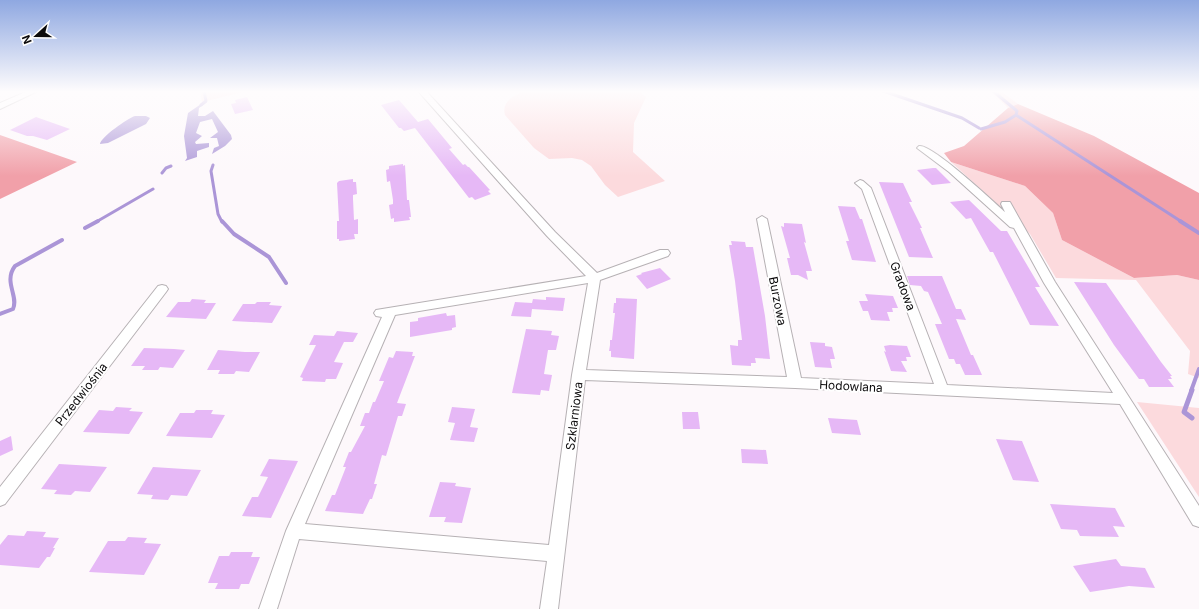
<svg xmlns="http://www.w3.org/2000/svg" width="1199" height="609" font-family="Inter,sans-serif">
<style>
.green{fill:#fcdadd}
.forest{fill:#f1a0a9}
.water{fill:#ab95d7}
.lines{fill:none;stroke-linecap:round;stroke-linejoin:round}
.stream-far2{stroke:#ab95d7;stroke-width:3}
.stream-far1{stroke:#ab95d7;stroke-width:4}
.stream{stroke:#ab95d7;stroke-width:5}
.building{fill:#e6b8f6}
.street-casing{stroke:#b6b1b4;stroke-width:2}
.street{fill:#fff;fill-rule:evenodd}
.labels{text-anchor:middle;dominant-baseline:central;stroke-width:4;stroke-linejoin:round;paint-order:stroke}
.street-label{font-size:12px;fill:#0c0b0c;stroke:#fff}
</style>
<rect width="100%" height="100%" fill="#fdf8fb"/>
<path class="green" d="M200,91H247L202,102Z
M525,91H638L646,97L634,123L633,152L665,181L618,197L605,185L591,166L582,160L572,158L549,159L534,148L505,115C501,101 515,95 525,91Z
M991,91H1001L1018,104L1008,108Z
M951,162L1025,186L1053,213L1062,240L1134,278L1177,275L1199,280V378L1188,374L1190,351L1136,280L1056,278L1030,234Z
M1137,402L1199,408V497Z"/>
<path class="forest" d="M1018,104L1094,136L1199,193V280L1177,275L1134,278L1062,240L1053,213L1025,186L951,162L944,153L964,146L1008,108Z
M0,135L77,162L0,199Z"/>
<path class="water" d="M204,102H207L199,108L198,116H205L213,111L231,135L232,139L225,146L212,154L214,148L219,146L217,138H210L218,132L212,119L200,122L196,133L202,136L195,142L196,144L209,143V147L197,151V157L185,161L187,158L184,136L188,113Z
M135,116H146L150,118L146,124L108,143L100,144C101,137 128,118 135,116Z"/>
<g class="lines">
<path class="stream-far2" d="M883,91L962,118L979,128
M993,91L1017,111L1016,115L1182,222
M201,105L206,101L204,91
M981,129L1005,122L1016,115
M213,165L211,171L218,214L222,222
M162,173L166,168L171,166
M96,222L153,189"/>
<path class="stream-far1" d="M222,221L234,234L269,257L286,283
M1180,221L1199,233
M85,228L98,221
M0,314L13,309C19,296 3,282 15,266L62,240
M1191,391L1199,369"/>
<path class="stream" d="M1192,390L1184,412L1192,418"/>
</g>
<path class="building" d="M247,97L253,110L235,114L231,104L236,103L235,100Z
M399,100L418,122L428,119L452,148L449,149L463,165L465,164L468,167H469L490,190L488,191L491,194L475,200L472,197L469,198L415,128L404,131L401,128H399L381,105Z
M36,117L70,129L47,140L33,136H27L10,130Z
M403,164V166L405,165L407,200H409L411,217H409L410,220L394,222V218L391,219L389,205L393,204V200L390,181L387,182L386,170L389,169V166Z
M933,168H936L951,183L932,185L917,170Z
M353,179V182H356L357,194L353,195V199L354,220L358,219V234H354L355,239L339,241V239H337V221H339L337,183L339,181Z
M879,182L903,183L912,202H909L922,228H920L933,258L909,257Z
M969,200L1001,231H1007L1040,287H1035L1059,326L1030,325L993,252H990L971,218L966,219L950,202Z
M838,206L855,207L860,219H862L876,262L852,260L846,241H849Z
M784,223L802,224L806,243L804,242L812,271H806L808,280L798,275H791L787,258H790L781,226L784,227Z
M731,241L745,242L746,247H753L765,316L770,359L755,358L756,363H751V366L732,365L730,345L738,346V340H742L735,281L729,245H732Z
M660,268L671,279L647,289L636,276L642,274L641,273Z
M907,276H942L956,309H961L966,320L956,319L971,355H973L982,375H965L960,364H956L954,359H949L935,324H942L928,292L924,291L921,286L910,285Z
M1074,282L1106,283L1161,362L1172,376H1170L1172,379H1168L1174,387H1149L1144,379H1139L1114,345Z
M865,294L893,296L898,308H892L893,312H887L890,321L871,320L868,311H863L859,301H868Z
M546,297L565,298L563,311L532,309L531,317L511,316L515,302L532,303L533,299L546,300Z
M616,298L637,299L634,359L611,357V351H609L610,345V340H612L615,313H613L614,303H616Z
M192,299L206,300L204,303H216L206,319L166,317L178,302H190Z
M257,302H271L269,305L282,306L272,323L232,321L243,304H255Z
M446,313L447,316L455,315L456,327L452,328V330L410,337V322L418,321V318Z
M526,329L552,331L551,335L559,336L556,350H548L544,374L552,375L549,391L541,390L540,395L512,393Z
M337,331L358,333L353,342H344L334,362L343,363L336,379H326L325,382L302,381L303,378L300,377L316,345H309L314,335L334,336Z
M810,342L825,343V346L832,347L835,359H830L832,368L815,367Z
M890,345L907,346L911,357H906L907,361H901L907,372L891,371L884,351L886,352L884,346Z
M144,348L174,349L185,350L173,368L160,367L158,370H142L145,366H131Z
M218,350L245,352H260L249,372L236,371L234,374H218L220,370H207Z
M396,351L413,352L412,356H415L397,403L406,404L402,416H398L386,456L382,455L374,484H377L372,499H370L363,514L325,511L332,495H335L346,467H343L349,452H351L365,426H360L365,413H369L373,402H375L384,381H379L389,357L393,358Z
M116,407L132,408L129,411L143,412L129,434L83,432L99,410L113,411Z
M452,407L475,409L470,427L478,428L474,442L450,440L455,423L448,422Z
M196,410H213L211,414L225,415L212,438L166,436L180,413H194Z
M682,412H698L700,429H683Z
M828,418L857,420L861,435L832,433Z
M11,436L13,450L0,456V441Z
M996,439L1022,441L1039,482L1013,480Z
M741,449L766,450L768,464L742,463Z
M269,459L298,461L271,518L242,516L252,497H258L268,477L260,476Z
M59,464L93,466L107,467L90,492L75,491L71,495L54,494L57,490L41,489Z
M153,467L184,469L201,470L187,496L171,495L168,500L151,499L153,495L137,494Z
M440,482L456,483L455,486L471,488L462,523L444,522L446,517H429Z
M1050,504L1115,508L1125,527L1113,526L1119,537L1080,536L1077,530L1061,529Z
M27,531L46,532L43,537L59,538L53,548H55L50,557H47L39,568L0,565V545L8,535L24,536Z
M128,537L147,538L144,543L161,544L144,575L89,572L108,541H125Z
M231,552H253L251,557H260L249,584H241L239,589H215L218,583H208L219,556H229Z
M1116,559L1121,566L1145,568L1155,588L1129,586L1090,592L1073,566Z"/>
<g class="lines">
<g class="street-casing">
<path id="street" d="M28,91H38L0,109V103Z
M418,91H426L555,232L597,273L660,250H668L670,253L668,256L600,280L586,370L787,377L757,219L762,216L767,219L801,378L934,384L862,189L855,183L860,180L863,181L871,188L947,385L1113,393L1044,283L1014,228L1010,227L949,172L917,148L919,146C931,143 993,201 1005,212L1001,204L1002,202H1010L1055,282L1199,506V527L1193,525L1120,404L795,388L585,380L558,609H540L547,561L299,539L277,609H259L286,531L382,317L376,316L374,313L376,310L586,276L547,236ZM588,283L572,375L549,545L305,524L395,315Z
M162,285L166,286L168,289L166,292L5,504L0,506V487L158,286Z"/>
</g>
<use href="#street" class="street"/>
</g>
<linearGradient id="sky" x2="0" y2="1"><stop stop-color="#8fa8e1"/><stop offset="0.52" stop-color="#fefcfd"/><stop offset="1" stop-color="#fefcfd" stop-opacity="0"/></linearGradient>
<rect width="1199" height="176" fill="url(#sky)"/>
<g class="labels">
<g class="street-label">
<text transform="translate(903 286) rotate(69)">Gradowa</text>
<text transform="translate(778 301) rotate(79)">Burzowa</text>
<text transform="translate(851 386) rotate(3)">Hodowlana</text>
<text transform="translate(81 394) rotate(-52)">Przedwiośnia</text>
<text transform="translate(574 416) rotate(-83)">Szklarniowa</text>
</g>
</g>
<g transform="translate(36 36) rotate(249)" stroke="#ffffff" stroke-width="3" paint-order="stroke">
<path d="M0-3L7 15L0 10L-7 15Z" fill="#0c0b0c"/>
<text y="-6" font-size="11" font-weight="bold" text-anchor="middle" fill="#0c0b0c">N</text>
</g>
</svg>
